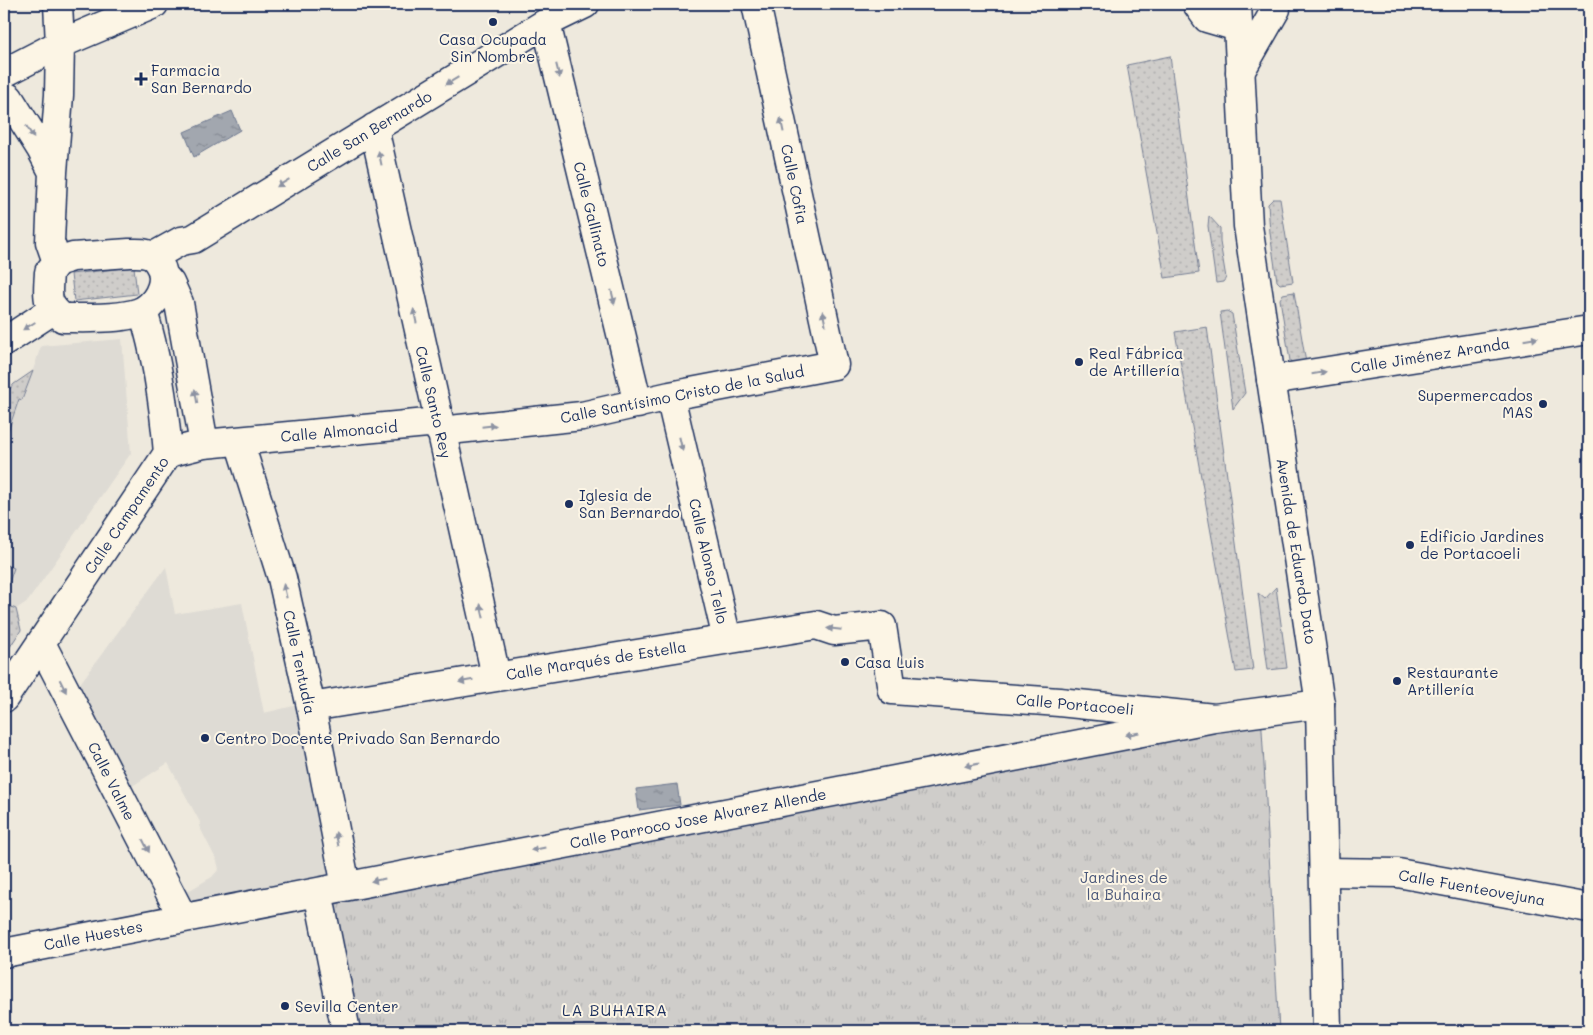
<svg xmlns="http://www.w3.org/2000/svg" width="1593" height="1035" font-family="Mali,sans-serif">
<style>
.built{fill:#dedbd4}
.grass{fill:url(#grass-dots);stroke:#757e94}
.park{fill:url(#park-tufts);stroke:#757e94}
.water{fill:url(#water-ripples);stroke:#6c778f}
.lines{fill:none;stroke-linecap:round;stroke-linejoin:round}
.minor-casing{stroke:#1b2f5e;stroke-width:31}
.major-casing{stroke:#1b2f5e;stroke-width:31}
.minor{stroke:#fcf5e5;stroke-width:28}
.major{stroke:#fcf5e5;stroke-width:28}
.oneway{fill:#8c92a2}
.poi-dot{fill:#1b2f5e;stroke:#fcf5e5;stroke-width:2}
.labels{text-anchor:middle;dominant-baseline:central;stroke-width:4;stroke-linejoin:round;paint-order:stroke}
.poi-label{font-size:15px;fill:#1b2f5e;stroke:#fcf5e5;text-anchor:start}
.street-label{font-size:15px;fill:#1b2f5e;stroke:#fcf5e5}
.park-label{font-size:15px;fill:#485679;stroke:#fcf5e5}
.neighbourhood-label{font-size:16px;letter-spacing:1px;fill:#1b2f5e;stroke:#fcf5e5}
</style>
<defs>
<pattern id="grass-dots" width="8" height="8" patternUnits="userSpaceOnUse" patternTransform="scale(1.25)"><rect width="8" height="8" fill="#cfcdca"/><path d="M2 2h.1M6 6h.1" fill="none" stroke="#b1b0b0" stroke-width="1.8" stroke-linecap="round"/></pattern>
<pattern id="park-tufts" width="24" height="20" patternUnits="userSpaceOnUse" patternTransform="scale(1.25)"><rect width="24" height="20" fill="#cfcdca"/><path d="M3 7l-1-3M5 7V3M7 7l1-3M15 17l-1-3M17 17v-4M19 17l1-3" fill="none" stroke="#b1b0b0"/></pattern>
<pattern id="water-ripples" width="26" height="14" patternUnits="userSpaceOnUse" patternTransform="scale(1.25)"><rect width="26" height="14" fill="#a2a7af"/><path d="M2 4q2-2 4 0t4 0M15 11q2-2 4 0t4 0" fill="none" stroke="#838892"/></pattern>
</defs>
<rect width="100%" height="100%" fill="#eee9dd"/>
<filter id="ink" filterUnits="userSpaceOnUse"><feTurbulence type="fractalNoise" baseFrequency=".02" numOctaves="2"/><feDisplacementMap in="SourceGraphic" scale="10" xChannelSelector="R" yChannelSelector="G"/><feConvolveMatrix kernelMatrix="1 2 1 2 8 2 1 2 1" color-interpolation-filters="sRGB"/></filter>
<g filter="url(#ink)">
<path class="built" d="M122,339L131,453L28,601L16,609L4,604V597L14,568L4,564V443L19,399L23,400L41,346Z
M166,567L175,614L242,603L264,713L302,704L334,874L182,905L178,897L212,877L219,869L217,861L199,826L201,824L168,763L126,790L76,689Z"/>
<path class="grass" d="M1170,56L1199,273L1165,278L1127,65Z
M1273,199H1280L1293,282L1280,284L1277,281L1270,233L1268,204Z
M1209,216L1220,228V242L1226,278L1223,282L1216,283L1208,226Z
M134,267L137,294L74,301L71,274Z
M1294,292L1306,363L1295,364L1290,361L1280,299L1283,294Z
M1227,311L1232,314L1245,393L1233,409L1220,312Z
M1207,327L1253,670L1236,672L1175,332Z
M33,371L22,400L19,399L4,443V396L14,384Z
M4,564L14,568L4,597Z
M1276,587L1287,668L1268,670L1258,593L1265,599Z
M4,604L16,609L21,630L4,656Z"/>
<path class="park" d="M1261,712L1279,1031H346L318,892Z"/>
<path class="water" d="M232,111L240,130L194,157L184,132Z
M677,784L680,805L639,810L636,789Z"/>
<g class="lines">
<g class="minor-casing">
<path id="minor" d="M1197,4L1207,18L1238,27
M546,23L638,404
M1240,72L1276,9V4
M4,95L9,98L41,149L53,172
M374,128L496,676
M129,253C137,253 145,252 152,256C155,257 155,258 157,261C170,277 160,300 144,310C126,320 84,318 63,318C44,303 48,295 49,272L57,262L73,257Z
M154,256L181,241L193,239L546,23L585,4
M57,262L50,242L53,172L59,95L60,44L58,4
M164,276L170,283L179,303L204,444
M4,342L53,310
M1271,380L1589,330
M670,396L727,639
M440,431L582,416L670,396L834,365L756,4
M239,441L282,578L311,707L346,886
M168,453L204,444L438,422
M41,643L183,918
M4,698L168,453C164,404 157,357 143,311
M311,707L816,625L834,631L882,626L892,690L1059,702L1214,718L1320,704
M1324,872L1398,873L1589,908
M318,892L346,1031
M4,953L1214,718"/>
</g>
<g class="major-casing">
<path id="major" d="M1237,4L1248,226L1320,704L1327,1031
M4,73L60,44L154,4"/>
</g>
<use href="#minor" class="minor"/>
<use href="#major" class="major"/>
</g>
<defs><path id="oneway-solid" d="M-6-.8H1V-3.2L6.5 0L1 3.2V.8H-6Z" transform="scale(1.25)"/></defs>
<g class="oneway">
<use href="#oneway-solid" transform="translate(558 71) rotate(76)"/>
<use href="#oneway-solid" transform="translate(452 81) rotate(149)"/>
<use href="#oneway-solid" transform="translate(782 125) rotate(-102)"/>
<use href="#oneway-solid" transform="translate(30 132) rotate(58)"/>
<use href="#oneway-solid" transform="translate(380 158) rotate(-102)"/>
<use href="#oneway-solid" transform="translate(283 183) rotate(149)"/>
<use href="#oneway-solid" transform="translate(613 297) rotate(76)"/>
<use href="#oneway-solid" transform="translate(415 316) rotate(-102)"/>
<use href="#oneway-solid" transform="translate(824 318) rotate(-102)"/>
<use href="#oneway-solid" transform="translate(29 326) rotate(148)"/>
<use href="#oneway-solid" transform="translate(1531 339) rotate(-9)"/>
<use href="#oneway-solid" transform="translate(1319 373) rotate(-10)"/>
<use href="#oneway-solid" transform="translate(196 396) rotate(-100)"/>
<use href="#oneway-solid" transform="translate(489 426) rotate(-6)"/>
<use href="#oneway-solid" transform="translate(681 444) rotate(77)"/>
<use href="#oneway-solid" transform="translate(285 591) rotate(-103)"/>
<use href="#oneway-solid" transform="translate(482 611) rotate(-103)"/>
<use href="#oneway-solid" transform="translate(834 629) rotate(-174)"/>
<use href="#oneway-solid" transform="translate(466 681) rotate(170)"/>
<use href="#oneway-solid" transform="translate(63 686) rotate(63)"/>
<use href="#oneway-solid" transform="translate(1132 734) rotate(169)"/>
<use href="#oneway-solid" transform="translate(972 765) rotate(169)"/>
<use href="#oneway-solid" transform="translate(337 839) rotate(-101)"/>
<use href="#oneway-solid" transform="translate(146 846) rotate(63)"/>
<use href="#oneway-solid" transform="translate(538 849) rotate(169)"/>
<use href="#oneway-solid" transform="translate(378 880) rotate(169)"/>
</g>
</g>
<g class="poi-dot">
<circle cx="493" cy="22" r="5"/>
<path d="M138.5 71.5h5v5h5v5h-5v5h-5v-5h-5v-5h5z"/>
<circle cx="1079" cy="362" r="5"/>
<circle cx="1543" cy="404" r="5"/>
<circle cx="569" cy="504" r="5"/>
<circle cx="1410" cy="545" r="5"/>
<circle cx="845" cy="662" r="5"/>
<circle cx="1397" cy="681" r="5"/>
<circle cx="205" cy="738" r="5"/>
<circle cx="285" cy="1006" r="5"/>
</g>
<g class="labels">
<g class="poi-label">
<text x="493" y="39" text-anchor="middle">Casa Ocupada<tspan x="493" dy="17">Sin Nombre</tspan></text>
<text x="151" y="70">Farmacia<tspan x="151" dy="17">San Bernardo</tspan></text>
<text x="1089" y="353">Real Fábrica<tspan x="1089" dy="17">de Artillería</tspan></text>
<text x="1533" y="395" text-anchor="end">Supermercados<tspan x="1533" dy="17">MAS</tspan></text>
<text x="579" y="495">Iglesia de<tspan x="579" dy="17">San Bernardo</tspan></text>
<text x="1420" y="536">Edificio Jardines<tspan x="1420" dy="17">de Portacoeli</tspan></text>
<text x="855" y="662">Casa Luis</text>
<text x="1407" y="672">Restaurante<tspan x="1407" dy="17">Artillería</tspan></text>
<text x="215" y="738">Centro Docente Privado San Bernardo</text>
<text x="295" y="1006">Sevilla Center</text>
</g>
<g class="street-label">
<text transform="translate(369 131) rotate(-31)">Calle San Bernardo</text>
<text transform="translate(795 184) rotate(78)">Calle Cofia</text>
<text transform="translate(592 214) rotate(76)">Calle Gallinato</text>
<text transform="translate(1430 355) rotate(-9)">Calle Jiménez Aranda</text>
<text transform="translate(682 394) rotate(-11)">Calle Santísimo Cristo de la Salud</text>
<text transform="translate(434 402) rotate(77)">Calle Santo Rey</text>
<text transform="translate(339 431) rotate(-5)">Calle Almonacid</text>
<text transform="translate(126 515) rotate(-56)">Calle Campamento</text>
<text transform="translate(1297 551) rotate(81)">Avenida de Eduardo Dato</text>
<text transform="translate(709 561) rotate(77)">Calle Alonso Tello</text>
<text transform="translate(596 660) rotate(-9)">Calle Marqués de Estella</text>
<text transform="translate(300 662) rotate(78)">Calle Tentudía</text>
<text transform="translate(1075 704) rotate(5)">Calle Portacoeli</text>
<text transform="translate(112 781) rotate(63)">Calle Valme</text>
<text transform="translate(698 818) rotate(-11)">Calle Parroco Jose Alvarez Allende</text>
<text transform="translate(1472 887) rotate(10)">Calle Fuenteovejuna</text>
<text transform="translate(93 935) rotate(-11)">Calle Huestes</text>
</g>
<g class="park-label">
<text x="1124" y="877">Jardines de<tspan x="1124" dy="17">la Buhaira</tspan></text>
</g>
<g class="neighbourhood-label">
<text x="615" y="1009">LA BUHAIRA</text>
</g>
</g>
<rect width="1593" height="1035" fill="none" stroke="#fcf5e5" stroke-width="20"/>
<rect x="10" y="10" width="1573" height="1015" fill="none" stroke="#1b2f5e" stroke-width="2" filter="url(#ink)"/>
</svg>
